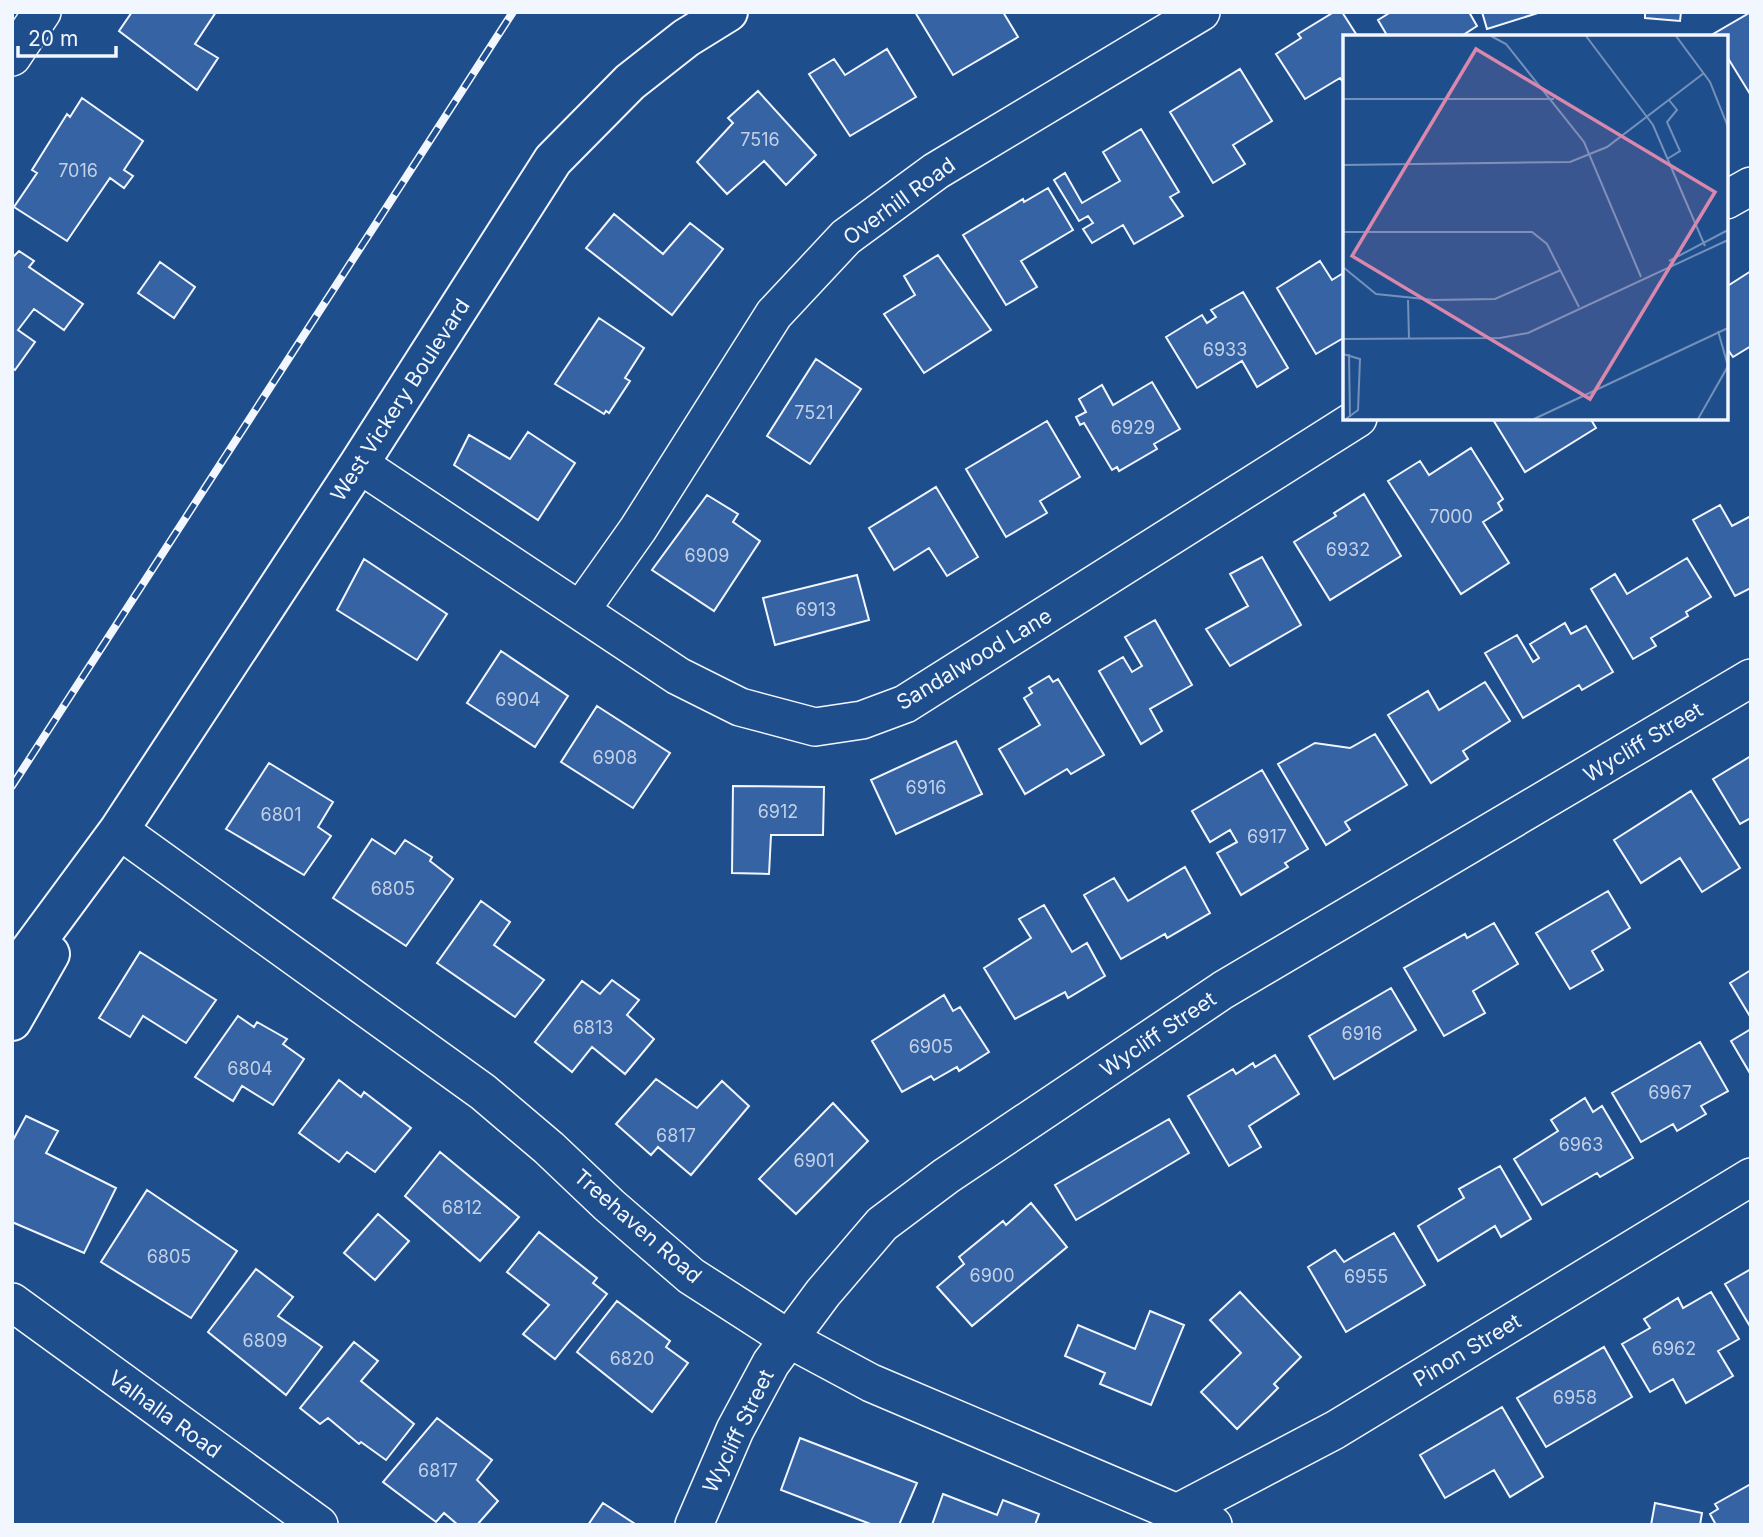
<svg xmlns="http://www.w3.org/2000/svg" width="1763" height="1537" font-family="Inter,sans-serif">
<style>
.building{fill:#3563a3;stroke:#f2f6ff;stroke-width:2}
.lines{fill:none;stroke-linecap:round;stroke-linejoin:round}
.minor-casing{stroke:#f2f6ff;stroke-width:40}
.major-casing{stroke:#f2f6ff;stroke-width:42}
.minor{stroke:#1f4e8c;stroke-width:37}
.major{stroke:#1f4e8c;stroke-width:38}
.rail-casing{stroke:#f2f6ff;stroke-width:8}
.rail{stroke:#1f4e8c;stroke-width:5;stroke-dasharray:16;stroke-linecap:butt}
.labels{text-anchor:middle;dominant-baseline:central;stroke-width:5;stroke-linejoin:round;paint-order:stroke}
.number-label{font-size:18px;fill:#c3d1e8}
.street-label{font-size:21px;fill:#f2f6ff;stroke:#1f4e8c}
.inset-road{fill:none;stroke:#7391ba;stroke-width:2}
.view{fill:#da87ad;fill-opacity:0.15;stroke:#da87ad;stroke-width:3.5}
.inset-edge{fill:none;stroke:#f2f6ff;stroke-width:3.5}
</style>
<rect width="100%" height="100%" fill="#1f4e8c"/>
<path class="building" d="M132,12H216L195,44L218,58L197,90L119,31Z
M915,12H1003L1018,37L953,75Z
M1334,12H1342L1358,37H1345V85L1340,78L1305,99L1276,54L1301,38L1298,34Z
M1391,12H1469L1477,26L1460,37H1388L1378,20Z
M1482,12H1541L1487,29Z
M1645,12H1681L1680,21L1645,18Z
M1751,12V93L1750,94L1726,55V37H1708Z
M887,49L916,97L850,136L809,74L834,59L845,75Z
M1240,69L1272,121L1233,145L1245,164L1213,183L1170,112Z
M758,91L816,155L786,185L764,161L727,194L697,162L733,123L728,118Z
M82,98L143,141L124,170L133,176L124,188L110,178L67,241L14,207L37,173L32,170L67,114L70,117Z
M1141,129L1179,192L1170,197L1183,216L1134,244L1123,225L1092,243L1083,229L1093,223L1088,216L1079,221L1054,180L1065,173L1082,203L1120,181L1103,152Z
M1048,188L1073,230L1021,261L1037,287L1006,305L963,235L1023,199L1024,202Z
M614,214L663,254L690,223L723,249L672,315L586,248Z
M19,251L34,261L29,267L83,304L64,330L34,309L18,330L35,342L15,370L12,368V258Z
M938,255L991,330L924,373L884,314L915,295L904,276Z
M1320,261L1332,280L1345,272V337L1316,354L1277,288Z
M160,262L195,287L174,318L138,293Z
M1751,271V346L1733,357L1726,347V287Z
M1243,292L1288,368L1257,387L1242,361L1197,388L1166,337L1202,315L1207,323L1216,317L1211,310Z
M599,318L644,348L625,378L630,381L609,413L606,411L604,414L555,384Z
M816,359L861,389L810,464L767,436Z
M1152,382L1180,429L1154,444L1157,449L1119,471L1117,467L1112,470L1084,423L1080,425L1076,417L1086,412L1079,399L1102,385L1113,405Z
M1492,418H1590L1596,428L1525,472Z
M1047,421L1080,477L1040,501L1047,513L1006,537L966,469Z
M528,432L575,463L538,520L454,465L469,435L510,459Z
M1471,448L1503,499L1498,503L1502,510L1483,522L1509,563L1461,594L1388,481L1420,461L1429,475Z
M936,487L978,557L947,576L929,548L894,570L869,528Z
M1364,494L1401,556L1330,600L1294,542L1336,516L1334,513Z
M707,495L738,514L733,522L760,541L714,611L652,570Z
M1720,505L1732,526L1751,516V588L1735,596L1693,520Z
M1262,557L1301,625L1230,666L1206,629L1248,606L1230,574Z
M1687,558L1711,597L1686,612L1688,616L1651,638L1656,646L1633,659L1591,589L1615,574L1627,594Z
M364,559L447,614L417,660L337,610Z
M857,575L869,620L775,645L763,598Z
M1155,620L1192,685L1150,709L1162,731L1141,744L1099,671L1123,657L1132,672L1142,666L1125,637Z
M1565,623L1571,634L1586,626L1613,672L1582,690L1579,685L1523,718L1485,653L1517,635L1533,662L1539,658L1530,644Z
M501,651L568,696L535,747L467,703Z
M1049,676L1053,682L1058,679L1104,755L1071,774L1067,769L1025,794L999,749L1040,725L1024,698L1032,693L1029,688Z
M1485,682L1510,721L1463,751L1468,759L1431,783L1388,715L1428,691L1439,710Z
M597,706L670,753L633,808L561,762Z
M1375,734L1407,785L1345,822L1350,830L1326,845L1278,764L1315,743L1350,748Z
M956,741L982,794L896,834L871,780Z
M1751,756V818L1740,824L1713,779Z
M269,763L333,802L318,827L331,836L304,875L226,829Z
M1262,770L1308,849L1285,863L1288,867L1241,895L1217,853L1237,842L1230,830L1210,842L1192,811Z
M733,786L824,787L823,835H771L769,874L732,873Z
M1691,791L1740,868L1702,892L1680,858L1641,883L1614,840Z
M372,839L395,854L405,840L432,857L430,861L453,879L406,946L333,898Z
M1185,867L1210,913L1167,938L1165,934L1121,959L1084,895L1114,878L1128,901Z
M1608,891L1630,928L1592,951L1603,970L1570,989L1536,933Z
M481,901L510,922L494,945L544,980L515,1017L437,963Z
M1044,905L1072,952L1087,943L1105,976L1068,998L1065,992L1015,1019L984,968L1031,938L1019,919Z
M1494,923L1518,964L1473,991L1485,1013L1444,1036L1404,968L1465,934L1467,938Z
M140,952L216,1000L186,1043L143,1016L130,1037L99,1018Z
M1751,970V1018L1730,983Z
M612,980L639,1000L627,1015L654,1039L625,1074L592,1047L572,1072L535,1042L582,981L600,994Z
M1391,988L1416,1030L1334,1079L1309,1036Z
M944,995L953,1011L960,1007L989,1052L959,1071L957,1067L934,1080L931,1076L902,1092L872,1041Z
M238,1016L254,1027L257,1022L287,1039L283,1044L304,1059L273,1105L242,1086L233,1101L195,1077Z
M1751,1029V1075L1731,1041Z
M1700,1042L1728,1091L1701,1106L1706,1114L1677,1131L1673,1124L1641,1142L1612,1093Z
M1275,1055L1299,1094L1249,1126L1261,1147L1229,1166L1188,1096L1233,1069L1236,1074L1253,1063L1255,1067Z
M656,1079L697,1108L722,1081L749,1106L691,1175L658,1147L651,1155L616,1124Z
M339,1080L361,1097L364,1092L411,1128L375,1172L347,1152L339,1162L299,1133Z
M1585,1098L1593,1112L1602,1106L1633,1158L1600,1177L1597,1173L1542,1205L1514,1159L1558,1131L1551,1120Z
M833,1103L868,1141L796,1214L759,1179Z
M26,1116L58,1131L46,1153L116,1188L84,1253L12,1222V1142Z
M1169,1119L1189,1153L1076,1220L1055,1185Z
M440,1152L519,1217L480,1261L405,1196Z
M1500,1166L1531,1219L1501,1237L1495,1226L1438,1261L1418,1226L1464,1198L1459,1189Z
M147,1190L237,1251L191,1318L101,1262Z
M1031,1203L1067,1247L972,1326L937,1287L964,1264L959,1257L1003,1221L1006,1225Z
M378,1214L409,1241L375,1280L344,1253Z
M539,1232L597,1278L593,1283L607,1294L555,1359L523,1334L549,1305L507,1272Z
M1394,1233L1425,1285L1346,1332L1308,1267L1335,1250L1344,1262Z
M256,1269L293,1297L278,1316L322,1347L286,1395L208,1332Z
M1751,1269V1328L1725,1284Z
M1240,1292L1301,1357L1274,1384L1278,1388L1237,1429L1201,1392L1241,1353L1210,1320Z
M1711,1292L1739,1339L1718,1351L1733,1376L1686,1403L1673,1379L1650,1392L1622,1344L1650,1328L1644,1319L1678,1298L1683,1308Z
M617,1301L670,1341L666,1347L688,1363L652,1412L577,1352Z
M1150,1311L1184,1325L1151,1405L1100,1384L1105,1373L1065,1356L1078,1325L1135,1349Z
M354,1342L378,1361L361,1381L414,1424L386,1460L361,1442L359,1444L328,1418L320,1424L300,1408Z
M1604,1347L1632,1397L1546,1447L1517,1398Z
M1502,1407L1543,1477L1510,1497L1494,1470L1445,1498L1420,1455Z
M437,1418L492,1460L477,1480L498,1501L477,1525H458L444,1513L436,1522L383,1482Z
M800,1438L917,1483L899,1525H873L781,1490Z
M1751,1484V1525H1716L1710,1514L1718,1509L1715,1504Z
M943,1494L997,1515L1003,1500L1039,1514L1035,1525H932Z
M603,1503L635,1524L634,1525H588Z
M1655,1503L1702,1513L1700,1525H1651Z"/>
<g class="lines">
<g class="minor-casing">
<path id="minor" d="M12,57L42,12
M1726,200L1751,186
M359,464L678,676L740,707L815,727L862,720L905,704L1358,418
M580,611L638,529L774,314L846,237L936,171L1201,12
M119,830L483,1092L549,1148L609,1205L691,1276L789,1339L871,1383L1177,1513L1213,1525
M12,1302L319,1525
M1177,1513L1335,1430L1751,1177
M694,1525L735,1430L771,1363L823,1293L882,1224L946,1176L1223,990L1751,678"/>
</g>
<g class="major-casing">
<path id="major" d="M12,975L119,830L359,464L553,160L630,82L686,38L728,12
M12,1021L50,954"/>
</g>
<use href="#minor" class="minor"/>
<use href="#major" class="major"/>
<g class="rail-casing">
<path id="rail" d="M12,786L513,12"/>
</g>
<use href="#rail" class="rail"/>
</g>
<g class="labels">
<g class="number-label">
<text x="760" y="139">7516</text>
<text x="78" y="170">7016</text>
<text x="1225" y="349">6933</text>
<text x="814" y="412">7521</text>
<text x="1133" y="427">6929</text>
<text x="1451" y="516">7000</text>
<text x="1348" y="549">6932</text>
<text x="707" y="555">6909</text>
<text x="816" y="609">6913</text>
<text x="518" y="699">6904</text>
<text x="615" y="757">6908</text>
<text x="926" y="787">6916</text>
<text x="778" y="811">6912</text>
<text x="281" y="814">6801</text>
<text x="1267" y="836">6917</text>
<text x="393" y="888">6805</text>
<text x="593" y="1027">6813</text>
<text x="1362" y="1033">6916</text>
<text x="931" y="1046">6905</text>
<text x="250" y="1068">6804</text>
<text x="1670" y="1092">6967</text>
<text x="676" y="1135">6817</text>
<text x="1581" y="1144">6963</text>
<text x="814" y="1160">6901</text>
<text x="462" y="1207">6812</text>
<text x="169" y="1256">6805</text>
<text x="992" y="1275">6900</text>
<text x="1366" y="1276">6955</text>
<text x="265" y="1340">6809</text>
<text x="1674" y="1348">6962</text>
<text x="632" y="1358">6820</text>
<text x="1575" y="1397">6958</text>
<text x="438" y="1470">6817</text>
</g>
<g class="street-label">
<text transform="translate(899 201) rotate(-36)">Overhill Road</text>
<text transform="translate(400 400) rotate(-57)">West Vickery Boulevard</text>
<text transform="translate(974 659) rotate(-31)">Sandalwood Lane</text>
<text transform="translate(1643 742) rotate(-31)">Wycliff Street</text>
<text transform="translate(1158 1034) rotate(-34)">Wycliff Street</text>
<text transform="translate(638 1226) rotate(41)">Treehaven Road</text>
<text transform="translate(1467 1350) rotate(-31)">Pinon Street</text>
<text transform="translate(165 1414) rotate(36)">Valhalla Road</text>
<text transform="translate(738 1431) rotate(-64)">Wycliff Street</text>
</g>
</g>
<g transform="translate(1343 35)">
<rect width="385" height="385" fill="#1f4e8c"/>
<path class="inset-road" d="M148,1L163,9L241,107L298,242M243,1L310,90L362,211M333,1L367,47L385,92M0,64H211M324,124L337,116L324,87L334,75L326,65M0,130L227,127L264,112L361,38M0,197H189L204,209L236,272M326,226L385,195M0,232L33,259L91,265L152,264L218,235M65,265L66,304M0,304L157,303L185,298L385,205M0,319L17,324L15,375L3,384M6,319L7,382M191,384L385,293M355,384L385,331L375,296"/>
<path class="view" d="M133,14L372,157L247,364L9,221Z"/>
<rect width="385" height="385" class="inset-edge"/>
</g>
<rect width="1763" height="1537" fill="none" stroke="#f2f6ff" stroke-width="28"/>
<path d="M18 46v10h98v-10" fill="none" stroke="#f2f6ff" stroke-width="3.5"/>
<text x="28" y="46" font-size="21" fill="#f2f6ff" stroke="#1f4e8c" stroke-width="5" paint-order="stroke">20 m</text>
</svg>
